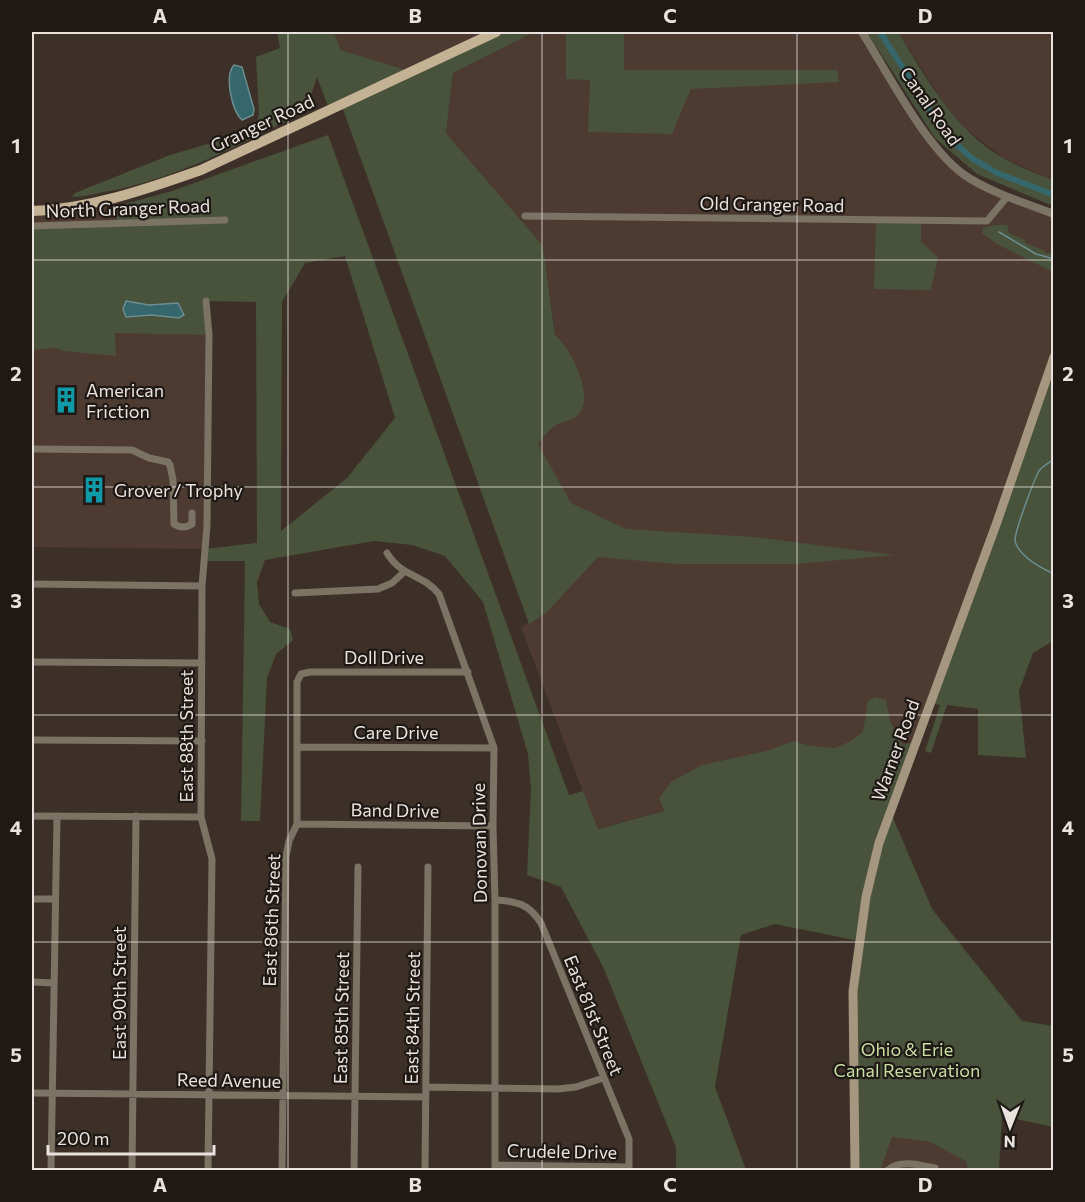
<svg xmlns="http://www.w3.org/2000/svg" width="1085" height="1202" font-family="Commissioner,sans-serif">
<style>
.built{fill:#4d3b32}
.green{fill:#49523a;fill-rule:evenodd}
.water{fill:#36676d;stroke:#6c8c8f;stroke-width:1.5}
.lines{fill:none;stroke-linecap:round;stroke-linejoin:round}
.stream{stroke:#6c8c8f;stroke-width:1.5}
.canal{stroke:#36676d;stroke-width:6}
.minor{stroke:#7b7364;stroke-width:7}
.tertiary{stroke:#7b7364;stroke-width:8}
.secondary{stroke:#a4967f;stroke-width:9}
.primary{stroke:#c4b294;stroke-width:10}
.grid{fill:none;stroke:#eae2de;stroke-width:1.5;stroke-opacity:0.55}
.labels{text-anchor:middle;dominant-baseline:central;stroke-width:4.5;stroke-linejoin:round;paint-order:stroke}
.street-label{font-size:18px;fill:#eae2de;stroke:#1f1916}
.poi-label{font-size:18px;fill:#eae2de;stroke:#1f1916;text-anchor:start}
.park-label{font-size:18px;fill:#c7dea1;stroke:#1f1916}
.neatline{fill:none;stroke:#eae2de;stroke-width:2}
.grid-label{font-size:20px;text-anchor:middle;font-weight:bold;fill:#eae2de}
</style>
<rect width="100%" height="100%" fill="#3c3029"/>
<path class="built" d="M334,32H496L409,71L341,50Z
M534,32H862L928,136L968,177L1053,214V357L915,742L597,829L521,627L547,611L509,474L566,414L543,246L446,133L453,73Z
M898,32H1053V180L1003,158L966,129L943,102Z
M117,197V222L207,301L205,549L32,547V211Z
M891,1137L930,1142L967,1162V1170H880Z"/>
<path class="green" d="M277,32H334L341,50L409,71L496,32H534L453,73L446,133L543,246L555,335C571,348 592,391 581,411C576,421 566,420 558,424C550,428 544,438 538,444L571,503L626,529L754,537L895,555L796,564H676L598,557L547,612L529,624L341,104L329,109L317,77L309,101L308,110C243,143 177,179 104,192C93,194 83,197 72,197L75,193L170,155L238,135L256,124L259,115L256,57L280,48Z
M566,32H624V70H837L839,82L691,89L672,134L588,132L590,80L566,79Z
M867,32H898C926,78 955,130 1003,158C1019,167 1036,173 1053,180V206L977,174L935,138Z
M328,135L569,795L583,791L598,829L664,811L659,798L671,782L702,765L766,751L794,741L810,746L835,748L849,742L863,732L868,701L875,697L886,700L890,721L903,745L915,742L890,811L932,909L1022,1021L1053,1026V1127L1002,1116L999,1170H967V1162L930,1142L892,1137L880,1170H855L853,1069L859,941L775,924L741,935L715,1087L746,1170H676V1147L604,969L561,887L527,875L531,789L528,754L483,602L445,556L412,545L374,541L265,560L257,582L259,604L270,622L290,629L293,640L276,654L267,678L260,821H241L245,561H204L205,549L257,543L256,302L207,301L209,335L115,333L116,356L64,351L55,348L32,350V226L117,222V206L172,191ZM345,256L395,418L347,478L281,531L282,302L305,263Z
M876,220H921V242L938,257L931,290L874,289Z
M995,225H1007L1009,233L1025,240V243L1045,251V253H1053V272L997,244L982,233L983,228Z
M1053,357V641L1033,653L1019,691L1026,758L978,755V709L947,705L931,753L925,751L940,705L929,703Z"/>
<path class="water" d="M234,65L242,67L254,109L253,115L242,120C232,111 224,76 234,65Z
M126,301L149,305L178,303L184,315L179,318L151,315L126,317L123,309Z"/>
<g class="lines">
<path class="stream" d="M999,232L1036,254L1054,259
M1054,459C1049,463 1042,466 1039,471C1034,480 1014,533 1015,541C1019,556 1041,568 1054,574"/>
<path class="canal" d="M880,32L935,118L957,145L973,159L997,173L1054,195"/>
<path class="minor" d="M525,216L987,221L1007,197
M32,226L225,220
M206,301L209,335L207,526L202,586L201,817L212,859L208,1170
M32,449L132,450L149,458L168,462L170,465L173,480L174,524C180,528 186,528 192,524V513
M387,553C402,578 422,573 439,594L494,748L493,826L495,900V1170
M32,584L202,586
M295,593L378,589L392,583L404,572
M32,662L202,663
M32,740L202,741
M297,747L494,748
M32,816L201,817
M297,824L493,826
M32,899H55
M495,900C517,901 529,904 541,923L629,1139V1170
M32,982L53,983
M426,1087L557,1089L576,1087L603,1078
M32,1093L426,1097
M495,1165L629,1167
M51,1170L57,816
M132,1170L136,816
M282,1170L286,857L289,841L297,824V682L301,674L310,672H468
M354,1170L358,867
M425,1170L428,867
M888,1170C900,1159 920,1165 935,1168"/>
<path class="tertiary" d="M862,32C888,73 928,153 969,178C995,194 1025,203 1054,214"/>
<path class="secondary" d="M855,1170L853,991L866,897L879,843L997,522L1054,357"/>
<path class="primary" d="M32,211C90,209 147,189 201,170L496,32"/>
</g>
<path class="grid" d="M288,32V1170M542,32V1170M797,32V1170M32,260H1054M32,487H1054M32,715H1054M32,942H1054"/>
<defs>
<g id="building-bare" transform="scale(2.07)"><path d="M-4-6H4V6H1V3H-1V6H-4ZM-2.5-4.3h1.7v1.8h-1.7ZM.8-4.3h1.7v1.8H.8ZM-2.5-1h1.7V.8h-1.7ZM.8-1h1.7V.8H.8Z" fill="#0f9aa8" stroke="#1f1916" stroke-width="2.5" paint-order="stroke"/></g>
</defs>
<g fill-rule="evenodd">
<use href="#building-bare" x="66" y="400"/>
<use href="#building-bare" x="94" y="490"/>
</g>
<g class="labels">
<g class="street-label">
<text transform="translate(931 106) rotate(55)">Canal Road</text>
<text transform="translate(262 123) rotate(-25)">Granger Road</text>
<text transform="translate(772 204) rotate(1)">Old Granger Road</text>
<text transform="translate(128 208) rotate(-2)">North Granger Road</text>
<text x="384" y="657">Doll Drive</text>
<text x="396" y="732">Care Drive</text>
<text transform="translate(186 736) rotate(-90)">East 88th Street</text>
<text transform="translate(895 750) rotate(-70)">Warner Road</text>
<text transform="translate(395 810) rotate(1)">Band Drive</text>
<text transform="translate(479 843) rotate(-91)">Donovan Drive</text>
<text transform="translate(271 920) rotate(-88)">East 86th Street</text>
<text transform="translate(119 993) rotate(-90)">East 90th Street</text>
<text transform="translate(594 1015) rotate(68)">East 81st Street</text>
<text transform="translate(341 1018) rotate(-89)">East 85th Street</text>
<text transform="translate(412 1018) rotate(-89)">East 84th Street</text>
<text transform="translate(229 1080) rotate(1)">Reed Avenue</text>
<text transform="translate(562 1151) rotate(1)">Crudele Drive</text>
</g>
<g class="poi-label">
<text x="86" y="390">American<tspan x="86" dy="21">Friction</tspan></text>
<text x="114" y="490">Grover / Trophy</text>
</g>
<g class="park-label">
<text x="907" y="1049">Ohio &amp; Erie<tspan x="907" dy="21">Canal Reservation</tspan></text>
</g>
</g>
<rect width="1085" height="1202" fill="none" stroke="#1f1916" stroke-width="66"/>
<g transform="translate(1010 1127) rotate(181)" stroke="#1f1916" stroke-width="4.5" paint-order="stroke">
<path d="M0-4.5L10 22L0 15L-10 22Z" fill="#eae2de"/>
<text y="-9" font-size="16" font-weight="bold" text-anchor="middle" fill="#eae2de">N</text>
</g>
<path d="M48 1145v9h166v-9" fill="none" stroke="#eae2de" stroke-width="3"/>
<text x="57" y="1145" font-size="18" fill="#eae2de" stroke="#1f1916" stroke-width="4.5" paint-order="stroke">200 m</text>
<rect x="33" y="33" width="1019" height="1136" class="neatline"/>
<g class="grid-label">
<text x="160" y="23">A</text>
<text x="415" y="23">B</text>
<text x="670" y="23">C</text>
<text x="925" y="23">D</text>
<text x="16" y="153">1</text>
<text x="1068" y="153">1</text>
<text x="16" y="381">2</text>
<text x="1068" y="381">2</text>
<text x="16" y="608">3</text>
<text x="1068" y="608">3</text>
<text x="16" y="835">4</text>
<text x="1068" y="835">4</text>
<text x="16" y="1062">5</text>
<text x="1068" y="1062">5</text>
<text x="160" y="1192">A</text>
<text x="415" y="1192">B</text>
<text x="670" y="1192">C</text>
<text x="925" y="1192">D</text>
</g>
</svg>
